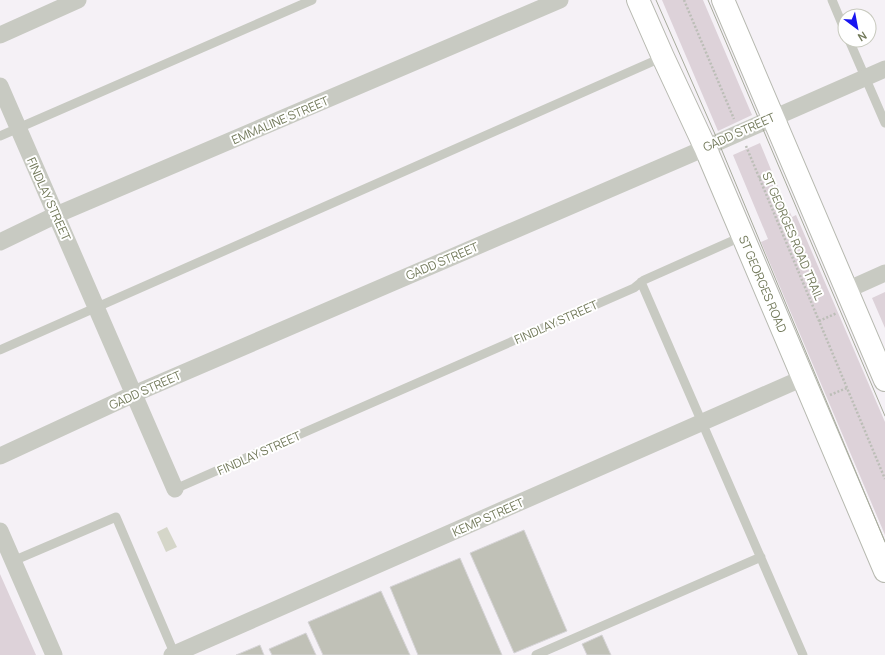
<svg xmlns="http://www.w3.org/2000/svg" width="885" height="655" font-family="Manrope,sans-serif">
<style>
.green{fill:#ddd2d9}
.water{fill:#d5d6c9}
.building{fill:#c0c1b7;stroke:#d6d4d7}
.lines{fill:none;stroke-linecap:round;stroke-linejoin:round}
.trunk-casing{stroke:#b7b9b0;stroke-width:24}
.path{stroke:#bcbeb7;stroke-width:2.5;stroke-dasharray:2 2;stroke-linecap:butt}
.service{stroke:#c8cac2;stroke-width:9}
.minor{stroke:#c8cac2;stroke-width:17}
.trunk{stroke:#fff;stroke-width:22}
.tram{stroke:#a7ab9c;stroke-width:1}
.labels{text-anchor:middle;dominant-baseline:central;stroke-width:4;stroke-linejoin:round;paint-order:stroke}
.street-label{font-size:12px;fill:#72795a;stroke:#fff}
</style>
<rect width="100%" height="100%" fill="#f5f1f6"/>
<path class="green" d="M662,0H703L752,115L718,131Z
M760,143L783,199V202L785,209L788,208L792,217L796,215L885,422V535L761,242L768,239L733,155Z
M885,292V328L872,298Z
M0,574L36,655H0Z"/>
<path class="water" d="M167,527L177,547L166,552L157,532Z"/>
<path class="building" d="M524,530L567,631L514,653L470,553Z
M460,558L502,655H418L390,587Z
M381,591L410,655H323L308,622Z
M306,633L316,655H272L269,649Z
M602,635L611,655H587L582,644Z
M260,645L264,655H236Z"/>
<g class="lines">
<g class="trunk-casing">
<path id="trunk" d="M638,0L663,57L705,147L885,571
M723,0L885,380"/>
</g>
<path class="path" d="M684,0L734,119
M746,146L885,479
M759,178L766,175L780,199L789,222
M819,321L837,313
M830,395L847,388"/>
<path class="service" d="M832,0L845,31
M849,40L885,123
M0,136L312,0
M641,282L803,655
M0,350L663,57
M175,489L634,288L644,280L743,236
M13,561L116,517L175,655
M536,655L761,557"/>
<path class="minor" d="M0,35L78,0
M0,86L175,489
M0,242L56,215L560,0
M847,290L885,273
M0,456L134,394L689,155L885,69
M0,531L54,655
M172,655L803,378"/>
<use href="#trunk" class="trunk"/>
<path class="tram" d="M656,0L718,141L885,542
M708,0L885,416"/>
</g>
<g class="labels">
<g class="street-label">
<text transform="translate(280 120) rotate(-23)">EMMALINE STREET</text>
<text transform="translate(739 132) rotate(-24)">GADD STREET</text>
<text transform="translate(49 199) rotate(66)">FINDLAY STREET</text>
<text transform="translate(793 236) rotate(67)">ST GEORGES ROAD TRAIL</text>
<text transform="translate(442 261) rotate(-23)">GADD STREET</text>
<text transform="translate(763 284) rotate(67)">ST GEORGES ROAD</text>
<text transform="translate(556 322) rotate(-24)">FINDLAY STREET</text>
<text transform="translate(145 390) rotate(-24)">GADD STREET</text>
<text transform="translate(259 453) rotate(-24)">FINDLAY STREET</text>
<text transform="translate(488 517) rotate(-24)">KEMP STREET</text>
</g>
</g>
<g transform="translate(857 28) rotate(148)"><circle r="19" fill="#ffffff" stroke="#c7c9bd"/>
<path d="M0-3L7 15L0 10L-7 15Z" fill="#1815f1"/>
<text y="-6" font-size="11" font-weight="bold" text-anchor="middle" fill="#72795a">N</text>
</g>
</svg>
